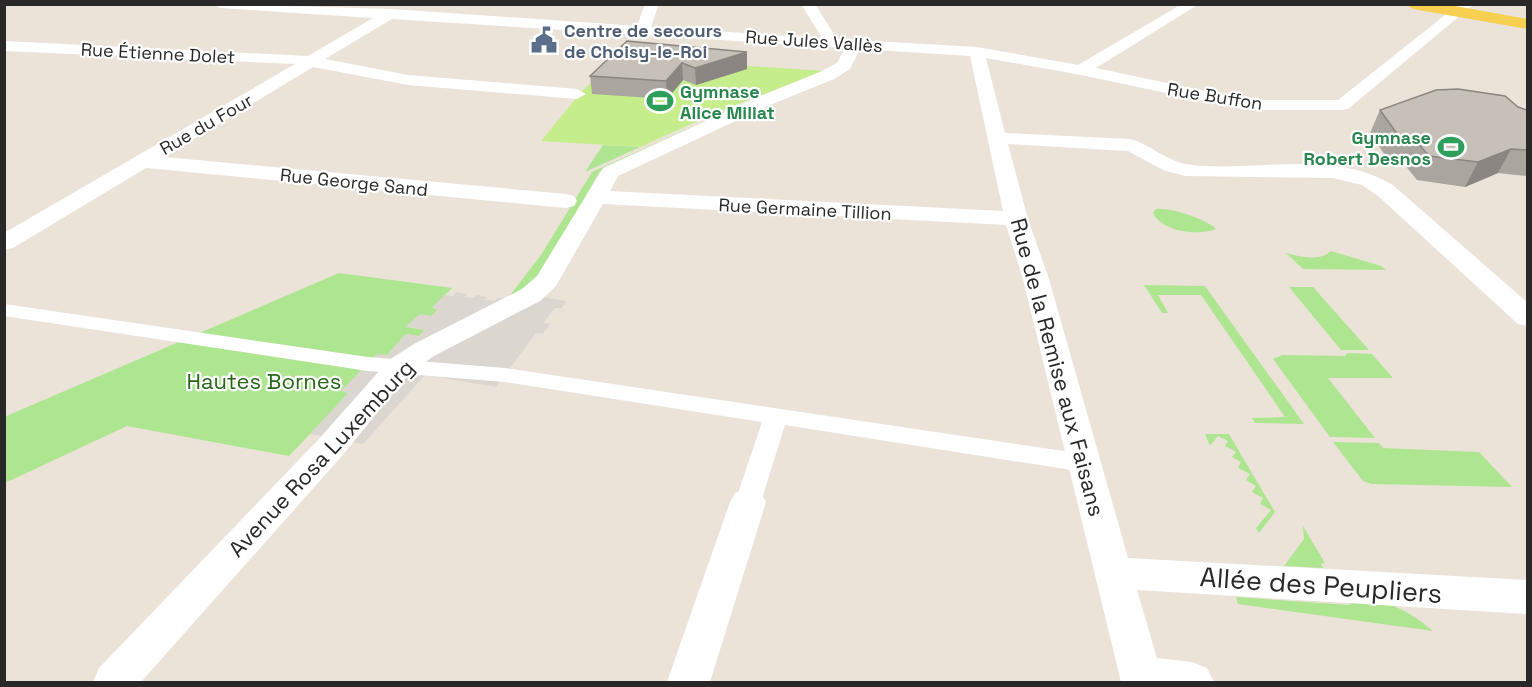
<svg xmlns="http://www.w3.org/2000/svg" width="1532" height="687" font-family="'Space Grotesk',sans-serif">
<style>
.green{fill:#aee591}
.pitch{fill:#c5ed8c}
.plaza{fill:#dbd6cf}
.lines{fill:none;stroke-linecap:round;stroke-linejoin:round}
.pedestrian{fill:#fff;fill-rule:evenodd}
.minor{fill:#fff;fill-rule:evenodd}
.primary{fill:#f7cf51;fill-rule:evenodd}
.wall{fill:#aaa59e}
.shaded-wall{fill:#8b8681}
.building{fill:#c6c0b8;stroke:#8b8681;stroke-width:1.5}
.labels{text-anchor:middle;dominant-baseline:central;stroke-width:4.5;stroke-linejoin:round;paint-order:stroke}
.far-service-label{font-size:18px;font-weight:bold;fill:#4e5e75;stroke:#fff;text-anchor:start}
.far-street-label{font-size:18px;fill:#282828;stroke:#fff}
.far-leisure-label{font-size:18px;font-weight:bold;fill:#27864d;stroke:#fff;text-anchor:start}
.street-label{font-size:22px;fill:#282828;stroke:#fff}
.park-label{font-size:22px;fill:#276616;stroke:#fff}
.near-street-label{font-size:27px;fill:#282828;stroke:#fff}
</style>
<rect width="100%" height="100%" fill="#ebe3d8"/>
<path class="green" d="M739,106L600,171L536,283L507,299L541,255L592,172Z
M603,145L640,147L585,172Z
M1156,209C1169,207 1207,219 1216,229C1198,236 1162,232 1153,213Z
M1331,251L1381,266L1386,270L1303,269L1286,253C1301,257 1319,262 1331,251Z
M339,273L452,288L432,308L438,309L432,316L407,327L425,330L419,336L406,334L387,355L368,364L342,391L349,393L289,456L127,426L5,483L4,417Z
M1144,285L1205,286L1304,424L1255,423L1252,418L1285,417L1201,295H1158L1168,313H1162Z
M1289,287H1313L1369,350H1341Z
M1347,353L1372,354L1393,378H1328L1375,438L1330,437L1273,359L1282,355L1345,356Z
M1205,434H1229L1275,512L1259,533L1256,528L1271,510L1260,504L1263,498L1252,492L1256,486L1246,480L1250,474L1238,468L1241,462L1232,457L1236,452L1225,446L1228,441L1218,436L1210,446Z
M1333,442L1379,443L1383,448L1479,452L1512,487L1372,484L1363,481Z
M1303,526L1325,563L1321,564L1323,568L1284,566L1304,539Z
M1358,596C1386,599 1412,613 1433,631L1238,604L1236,597L1349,605Z"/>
<path class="pitch" d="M617,57L824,71L720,111L640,147L541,141L582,91Z"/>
<path class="plaza" d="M456,292L467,294L464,297L473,298L477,295L487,297L485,300L494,301L498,298L531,295L566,301L562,308H555L543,323L550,324L543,334L536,333L496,387L425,375L363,444L310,434L348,393L341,391L377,354L387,355L406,334L419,336L425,330L406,326L420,314L432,316L438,310L432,308L444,295L453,296Z"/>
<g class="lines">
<path class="pedestrian" d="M4,304L368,357L505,368L1084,454L1093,457L1096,463L1093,469L1084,472L785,425L761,502L757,509L748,512L739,509L735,502L762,422L505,382L368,371L4,316Z"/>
<path class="minor" d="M214,4L392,9L637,26L645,4H659L651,27L822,38L801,4H815L837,39L977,47L1078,65L1182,4H1199L1096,68L1247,100H1338L1459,4H1474L1348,109L1342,110H1247L1081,75L986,58L1005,133L1130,139C1149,144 1166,160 1185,164C1252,174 1332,147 1394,186L1528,303V326L1518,324L1378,196L1362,185L1333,178L1185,176L1163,170L1128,151L1008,144L1028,219L1049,279L1128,558L1528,580V614L1137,590L1157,658L1192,662L1207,668L1214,682H1121L1023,279L1006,225L603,204L556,286L540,301L434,356L409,374L341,457L141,682H93L99,668L317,441L389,360L414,344L522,289L537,276L603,168L758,97L822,71L837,63L845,48L392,19L325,59L408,75L577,89L586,94L577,99L408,85L313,67L164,157L566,194L574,196L577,201L574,206L566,208L146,168L13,248L4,250V233L295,64L4,51V41L308,56L373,18L220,8ZM860,49L970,56L1003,211L610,191L618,176L770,105L834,79L850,69Z
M748,489L761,493L766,502L710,682H667L730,502L735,493Z"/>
<path class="primary" d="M1405,4H1444L1528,19V29L1413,9Z"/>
</g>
<path class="wall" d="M627,41L747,69L696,85L683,80L667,99L592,94L590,76Z
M1518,107L1527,110V176L1498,173L1465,187L1417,180L1404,164L1387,158L1370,133L1380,110Z"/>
<path class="shaded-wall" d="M747,52V69L696,85L695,68Z
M682,63L683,80L667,99L666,81Z
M1511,149L1498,173L1465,187L1478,162Z"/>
<path class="building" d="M627,41L747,52L695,68L682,63L666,81L590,76Z
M1458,89L1505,96L1518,107L1527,110V150L1511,149L1478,162L1429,156L1416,141L1398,135L1380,110L1436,90Z"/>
<defs>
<g id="civic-bare" transform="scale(2.07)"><path d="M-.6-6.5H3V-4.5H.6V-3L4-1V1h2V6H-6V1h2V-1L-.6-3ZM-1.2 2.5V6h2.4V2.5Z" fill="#5c6f8a" stroke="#fff" stroke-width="2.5" paint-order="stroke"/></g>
<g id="stadium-bare" transform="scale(2.07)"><path d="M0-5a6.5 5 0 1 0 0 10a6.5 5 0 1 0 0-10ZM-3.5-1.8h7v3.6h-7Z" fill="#2e9e5b" stroke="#fff" stroke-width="2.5" paint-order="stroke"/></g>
</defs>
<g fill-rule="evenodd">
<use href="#civic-bare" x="544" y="40"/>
<use href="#stadium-bare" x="660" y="101"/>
<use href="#stadium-bare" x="1451" y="147"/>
</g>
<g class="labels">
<g class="far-service-label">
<text x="564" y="30">Centre de secours<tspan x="564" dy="21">de Choisy-le-Roi</tspan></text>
</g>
<g class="far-street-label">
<text transform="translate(814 41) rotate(4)">Rue Jules Vallès</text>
<text transform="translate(158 53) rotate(3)">Rue Étienne Dolet</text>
<text transform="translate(1215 96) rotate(9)">Rue Buffon</text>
<text transform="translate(206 124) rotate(-30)">Rue du Four</text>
<text transform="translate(354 182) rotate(6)">Rue George Sand</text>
<text transform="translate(805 209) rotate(3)">Rue Germaine Tillion</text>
</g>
<g class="far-leisure-label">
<text x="680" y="91">Gymnase<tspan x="680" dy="21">Alice Miliat</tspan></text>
<text x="1431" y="137" text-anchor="end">Gymnase<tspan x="1431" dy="21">Robert Desnos</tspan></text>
</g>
<g class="street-label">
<text transform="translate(1058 367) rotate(75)">Rue de la Remise aux Faisans</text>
<text transform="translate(321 458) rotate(-47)">Avenue Rosa Luxemburg</text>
</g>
<g class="park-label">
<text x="264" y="381">Hautes Bornes</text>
</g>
<g class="near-street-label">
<text transform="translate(1321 585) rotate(4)">Allée des Peupliers</text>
</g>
</g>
<rect width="1532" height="687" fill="none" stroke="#282828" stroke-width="12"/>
</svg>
